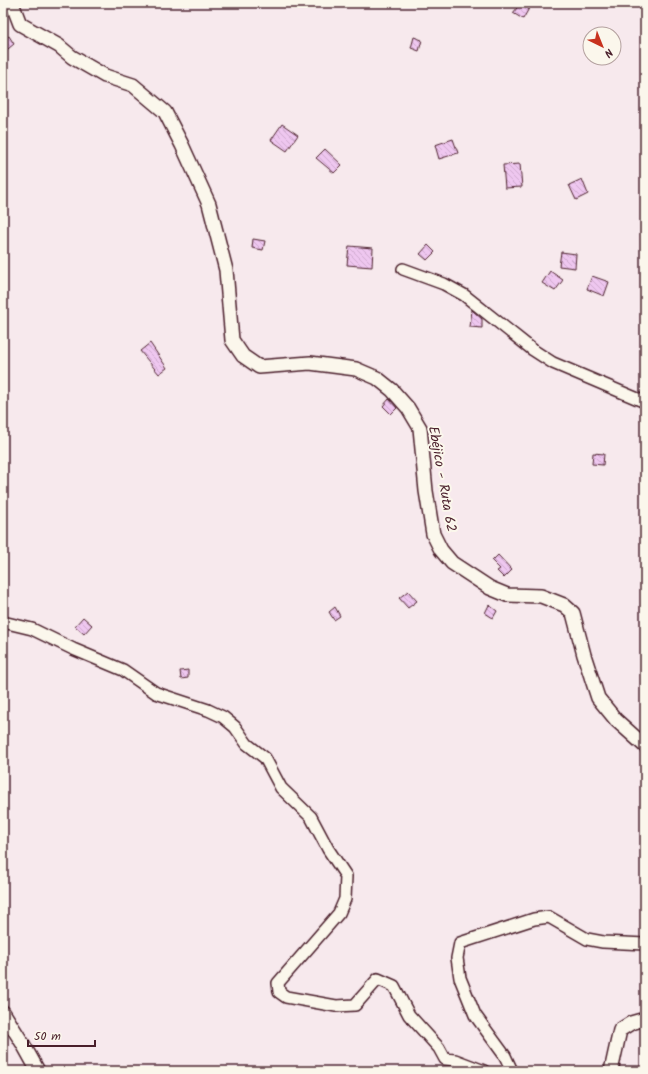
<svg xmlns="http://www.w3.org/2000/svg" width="648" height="1074" font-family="Kalam,sans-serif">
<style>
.building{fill:url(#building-back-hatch);stroke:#4a1f2b}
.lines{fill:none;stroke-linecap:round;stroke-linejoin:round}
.minor-casing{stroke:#4a1f2b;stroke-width:14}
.tertiary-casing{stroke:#4a1f2b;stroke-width:16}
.minor{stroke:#fbf7ec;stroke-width:11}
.tertiary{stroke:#fbf7ec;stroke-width:13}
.labels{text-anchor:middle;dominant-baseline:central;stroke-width:4;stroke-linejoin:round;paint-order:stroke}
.street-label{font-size:14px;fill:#4a1f2b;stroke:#fbf7ec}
</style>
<defs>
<pattern id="building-back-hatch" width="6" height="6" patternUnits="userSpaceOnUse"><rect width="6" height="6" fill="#efc7f0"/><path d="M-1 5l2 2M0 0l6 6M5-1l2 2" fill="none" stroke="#ceaace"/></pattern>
</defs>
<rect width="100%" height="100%" fill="#f7e9ed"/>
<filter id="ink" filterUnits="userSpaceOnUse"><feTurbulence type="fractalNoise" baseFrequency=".025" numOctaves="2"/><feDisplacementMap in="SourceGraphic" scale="8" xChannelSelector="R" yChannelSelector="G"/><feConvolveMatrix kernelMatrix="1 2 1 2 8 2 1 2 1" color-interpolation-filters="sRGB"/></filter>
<g filter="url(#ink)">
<path class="building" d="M510,3H532L523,19L513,13L517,8Z
M9,36L14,44L3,53V40Z
M414,37L422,40L419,51L411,48Z
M282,124L298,135L287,151L271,140Z
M453,139L458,153L439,159L435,145Z
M325,149L342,165L334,173L316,158Z
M520,164L522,187L505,188L503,165Z
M582,179L588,194L576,200L569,185Z
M253,239L265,241L263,250L252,248Z
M428,245L435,252L427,260L420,254Z
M349,246L373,248L372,267L347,265Z
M561,252L576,254L575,268L559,266Z
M550,271L563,280L555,291L542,283Z
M592,276L609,282L604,296L587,289Z
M472,310L482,319V328L470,327Z
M150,343L167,368L159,374L140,351Z
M389,399L397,408L391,414L383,406Z
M593,453L604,454L603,465L592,464Z
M498,555L512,570L504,578L497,571L500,569L492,561Z
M408,591L417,601L408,608L399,598Z
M489,605L497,611L493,618L485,613Z
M335,607L340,616L334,620L329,612Z
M83,617L92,625L84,634L75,626Z
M188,670V678L181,679L180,671Z"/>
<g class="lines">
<g class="minor-casing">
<path id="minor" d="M403,269L444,284L464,295L533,350L553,363L645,402
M3,622L32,629L73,649L123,670L156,693L208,710L223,717L235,727L247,744L265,758L281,788L311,817L328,849L346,876L345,899L339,913L278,983L279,992L286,997L336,1006L355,1005L378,979L394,986L409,1015L439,1048L445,1059L455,1060L484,1071
M512,1071L505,1056L475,1015L460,978L457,958L460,943L534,919L549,917L587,939L603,942L645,944"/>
</g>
<g class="tertiary-casing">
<path id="tertiary" d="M12,3L20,24L59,46L72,57L105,76L133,85L165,112L182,145L209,204L226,270L232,340L243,356L259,367L310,363L356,369L377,378L392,390L408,408L420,428L426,491L433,534L441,550L452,563L490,588L507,595L541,596L564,605L573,613L584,655L598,698L616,720L645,746
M3,1012L23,1044L38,1071
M611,1071L620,1030L631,1023L645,1019"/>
</g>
<use href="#minor" class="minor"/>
<use href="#tertiary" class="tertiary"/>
</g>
</g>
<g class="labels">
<g class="street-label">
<text transform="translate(442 479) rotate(80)">Ebéjico - Ruta 62</text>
</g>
</g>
<rect width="648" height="1074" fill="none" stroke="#fbf7ec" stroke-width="16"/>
<rect x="8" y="8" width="632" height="1058" fill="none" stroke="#4a1f2b" stroke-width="1.5" filter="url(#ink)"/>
<g transform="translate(602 46) rotate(137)"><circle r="19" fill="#fbf7ec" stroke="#b4a19f"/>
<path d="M0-3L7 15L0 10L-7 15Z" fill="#c8321e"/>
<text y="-6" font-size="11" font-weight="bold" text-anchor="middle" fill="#4a1f2b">N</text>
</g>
<path d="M28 1040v6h67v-6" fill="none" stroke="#4a1f2b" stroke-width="2"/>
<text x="34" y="1040" font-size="12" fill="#4a1f2b" stroke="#fbf7ec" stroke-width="3" paint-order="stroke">50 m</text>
</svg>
